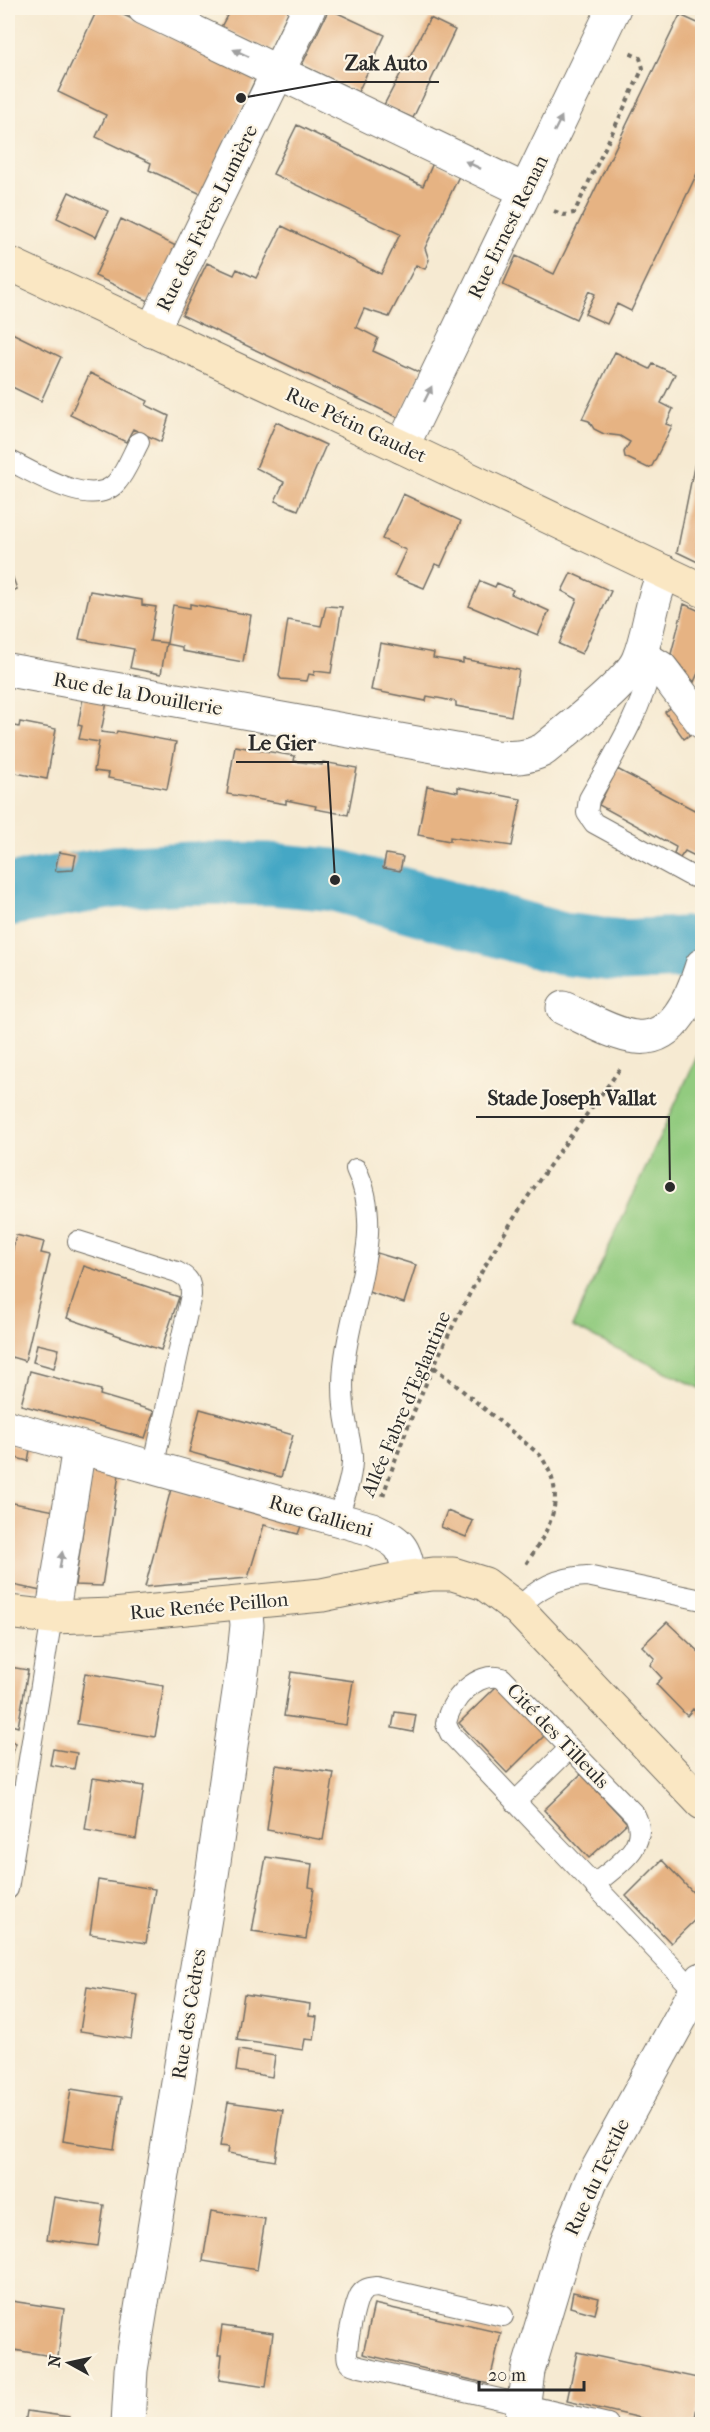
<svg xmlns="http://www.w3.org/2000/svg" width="710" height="2432" font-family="'IM FELL French Canon',serif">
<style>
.green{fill:#92cb7f;stroke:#5e7b55;stroke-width:1.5}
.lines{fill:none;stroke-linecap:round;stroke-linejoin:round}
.river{stroke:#45a7c5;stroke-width:63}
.building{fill:#e6b383}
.lane-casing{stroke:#726e65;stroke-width:22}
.street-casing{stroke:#726e65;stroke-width:35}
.secondary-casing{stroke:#726e65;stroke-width:35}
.path{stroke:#726e65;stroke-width:4;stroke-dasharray:4.5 4.5;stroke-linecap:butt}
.lane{stroke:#fff;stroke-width:20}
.street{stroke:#fff;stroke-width:33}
.secondary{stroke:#fae7c3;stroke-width:33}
.oneway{fill:#a0a0a0}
.labels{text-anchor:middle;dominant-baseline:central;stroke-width:4.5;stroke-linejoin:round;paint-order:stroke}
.street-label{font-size:20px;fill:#2b2b2b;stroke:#fcf5e5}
.leader{fill:none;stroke:#2b2b2b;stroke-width:2}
.callout-dot{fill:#2b2b2b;stroke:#fcf5e5;stroke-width:2}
.callout-label{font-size:21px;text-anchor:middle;font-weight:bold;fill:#2b2b2b;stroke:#fcf5e5;stroke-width:4.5;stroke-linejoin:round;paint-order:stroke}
</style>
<rect width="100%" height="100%" fill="#fcf5e5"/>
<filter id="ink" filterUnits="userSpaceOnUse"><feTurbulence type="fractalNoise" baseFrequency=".0167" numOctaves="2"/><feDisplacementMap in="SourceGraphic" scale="12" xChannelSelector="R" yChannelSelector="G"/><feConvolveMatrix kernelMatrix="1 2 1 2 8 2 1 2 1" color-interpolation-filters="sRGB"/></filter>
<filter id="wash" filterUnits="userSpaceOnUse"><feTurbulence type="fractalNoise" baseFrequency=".008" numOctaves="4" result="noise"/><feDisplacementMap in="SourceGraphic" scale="24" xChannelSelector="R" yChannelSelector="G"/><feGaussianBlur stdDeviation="1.35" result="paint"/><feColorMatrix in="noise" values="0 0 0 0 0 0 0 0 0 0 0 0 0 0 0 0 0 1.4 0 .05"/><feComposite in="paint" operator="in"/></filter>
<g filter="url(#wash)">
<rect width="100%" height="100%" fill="#f6ead2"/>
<path class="green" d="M702,1046V1389L572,1327Z"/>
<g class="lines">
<path class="river" d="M8,895L114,877L190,873L270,874L335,880L562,944L622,951L702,947"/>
</g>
<g id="blocks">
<path class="building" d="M98,8H109L256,78L201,194L149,170L151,163L96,137L106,115L58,92Z
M231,8H290L270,50L221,27Z
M329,9L385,35L358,92L302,65Z
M680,15L702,25V163L631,311L617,304L607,324L585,314L595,294L589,291L576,319L503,285L516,256L554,274Z
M430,18L455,30L413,118L384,105Z
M297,125L423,186L433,163L459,176L425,248L429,260L425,269L416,265L389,317L364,309L356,327L378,338L373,351L421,373L399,418L182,315L207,263L234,275L237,269L256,278L282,226L381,274L400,234L273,174Z
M69,192L108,211L96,237L57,218Z
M121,219L176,246L149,301L95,276Z
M8,331L61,357L41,401L8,385Z
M615,352L650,369L653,364L675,374L661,403L673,409L666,424L672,426L652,466L648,468L625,457L624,452L630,442L620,436L604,434L594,429L589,421L582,419Z
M90,373L148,401L146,405L169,416L161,442L133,429L126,442L70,415Z
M276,422L326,445L298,510L275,501L284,482L256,468Z
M701,432H702V564L677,552Z
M403,494L461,521L441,566L435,564L424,588L394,576L406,550L382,539Z
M8,564L17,589L8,593Z
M571,573L611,591L582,654L559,644L577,599L562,591Z
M480,581L495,587L497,583L513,590L511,594L549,611L538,635L469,606Z
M90,591L142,600V605L156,607L150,641L167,643L173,605L190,608V604L251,615L243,662L182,651V647L166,644L161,674L130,668L134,649L79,639Z
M684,604L702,612V664L694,682L671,654Z
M326,606L342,607L331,673L315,671L314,675L309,674L307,681L281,679L279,676L288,620L321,626Z
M380,643L434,653L433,658L463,663V659L519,670L511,716L456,706V702L443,699L427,696L426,701L371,690Z
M83,698L107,702L101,732L116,734L117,731L176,742L167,789L108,778L109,773L94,771L99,742L79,739L82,726L78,725Z
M675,705L695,731L684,739L665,712Z
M20,722L56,729L47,779L11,772L8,782V725L19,727Z
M235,746L295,756L294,761L309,763L322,765L323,762L357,768L348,815L315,809L316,806L286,800V804L227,794Z
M617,769L702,814V852L699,858L685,851L680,858L674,854L676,847L599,805Z
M427,786L458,792V787L521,799L512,846L450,837V841L418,835Z
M59,852L76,855L73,870L55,871Z
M386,854L403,857L400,871L383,868Z
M16,1235L44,1242L41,1253L50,1255L25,1361L8,1356V1271Z
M377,1253L416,1265L404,1303L365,1291Z
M84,1266L179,1297L161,1350L67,1318Z
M37,1344L59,1349L54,1368L33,1362Z
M30,1371L101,1390L100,1395L154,1411L145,1438L21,1405Z
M200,1409L293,1435L281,1477L189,1452Z
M8,1443L30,1450L28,1461L8,1456Z
M92,1467L119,1474L102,1586L75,1585Z
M171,1489L301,1526L298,1534L264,1525L248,1578L145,1587Z
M8,1502L55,1511L41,1591L8,1584Z
M447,1511L473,1521L466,1537L441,1527Z
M667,1622L702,1655V1719L693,1709L687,1716L656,1684L662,1678L650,1665L655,1659L642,1646Z
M10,1667L28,1670L18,1727L8,1724V1679Z
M291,1672L353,1681L346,1725L284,1716Z
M85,1673L164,1686L155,1737L77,1724Z
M497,1686L544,1736L507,1773L459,1723Z
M395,1712L416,1715L413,1732L392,1728Z
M8,1740L16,1743L8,1767Z
M53,1749L77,1753L74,1769L50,1765Z
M276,1765L334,1773L323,1840L267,1830Z
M581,1774L627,1823L589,1858L544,1810Z
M93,1778L144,1786L136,1839L85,1830Z
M266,1857L312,1864L309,1887L314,1888L306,1939L252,1931Z
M662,1860L702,1902V1913L671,1943L626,1896Z
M98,1880L155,1889L146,1943L90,1934Z
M87,1987L138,1995L131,2039L80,2031Z
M244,1994L310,2004L309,2016L317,2017L314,2040L305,2039L303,2050L237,2040Z
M239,2050L275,2056L272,2077L236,2071Z
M71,2089L122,2097L114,2149L63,2141Z
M228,2102L283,2110L275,2161L228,2153L229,2147L220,2146Z
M54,2197L104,2205L98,2246L47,2239Z
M211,2211L265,2219L257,2270L203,2261Z
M573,2292L599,2298L595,2314L570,2307Z
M11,2301L64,2309L58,2357L8,2349Z
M374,2304L501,2333L489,2384L363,2354Z
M222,2326L273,2333L266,2387L219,2380L222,2355H218Z
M577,2352L702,2379L694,2424H667L567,2401Z
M27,2411L69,2417L68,2424H25Z"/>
</g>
</g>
<g filter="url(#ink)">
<use href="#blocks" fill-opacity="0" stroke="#726e65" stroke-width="1.5"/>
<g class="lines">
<g class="lane-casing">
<path id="lane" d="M8,460C34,472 91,510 116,483C126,472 132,455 139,442
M653,661C642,711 614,755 589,799L587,813L594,823L689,875L694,877L702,876
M78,1241L177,1272C189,1278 191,1282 191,1295L153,1468
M337,1519C343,1501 351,1482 352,1462C353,1450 349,1438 347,1426C343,1406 342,1387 344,1366C350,1302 387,1231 356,1169
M518,1609C537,1587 559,1577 587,1576L702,1600
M515,1802L570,1748
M594,1885C615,1866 651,1847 635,1815L502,1678C477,1670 449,1701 446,1724L450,1733C532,1819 613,1905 695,1991L702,1998
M8,1889L52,1617
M503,2316L377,2287C369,2288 365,2288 360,2295C355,2304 344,2351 348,2360C350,2365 355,2365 360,2367L608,2424"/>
</g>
<g class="street-casing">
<path id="street" d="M144,8L526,191
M152,331L309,8
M402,447L614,8
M640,655L661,668L702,722
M8,670L495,757C514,758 527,758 543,750C564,733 629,681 638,660C650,632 650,600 665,572
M563,1008C584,1017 614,1035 636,1037C675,1042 693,994 702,965
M8,1427L372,1529C400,1542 405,1546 409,1577
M52,1617L79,1447
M128,2424L131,2370L212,1875L243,1665L247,1625L245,1603
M521,2424L528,2371L566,2244L591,2181L702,1979"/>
</g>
<g class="secondary-casing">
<path id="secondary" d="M8,263L402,447L702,590
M8,1612L52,1617L113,1615L322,1595L409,1577L433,1574H453L485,1584L518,1609L702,1803"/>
</g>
<path class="path" d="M554,211L564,215L574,213L643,68L640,58L629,53
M434,1367L540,1455C569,1496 551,1527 526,1564
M383,1496C412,1405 460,1303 511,1223C544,1170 583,1120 620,1069"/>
<use href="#lane" class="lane"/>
<use href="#street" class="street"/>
<use href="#secondary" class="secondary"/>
</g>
<defs><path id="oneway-solid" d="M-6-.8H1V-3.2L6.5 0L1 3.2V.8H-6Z" transform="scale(1.5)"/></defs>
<g class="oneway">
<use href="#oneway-solid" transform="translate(241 53) rotate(-155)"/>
<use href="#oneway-solid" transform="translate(558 124) rotate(-64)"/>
<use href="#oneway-solid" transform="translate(473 165) rotate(-154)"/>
<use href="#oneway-solid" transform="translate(428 394) rotate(-64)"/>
<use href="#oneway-solid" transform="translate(61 1560) rotate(-81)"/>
</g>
</g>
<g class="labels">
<g class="street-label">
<text transform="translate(207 218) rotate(-64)">Rue des Frères Lumière</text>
<text transform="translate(508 227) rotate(-64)">Rue Ernest Renan</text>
<text transform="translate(356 425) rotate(25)">Rue Pétin Gaudet</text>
<text transform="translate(138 694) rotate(10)">Rue de la Douillerie</text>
<text transform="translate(406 1404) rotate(-67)">Allée Fabre d'Eglantine</text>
<text transform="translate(321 1516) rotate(16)">Rue Gallieni</text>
<text transform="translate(209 1606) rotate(-5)">Rue Renée Peillon</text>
<text transform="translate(558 1736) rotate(46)">Cité des Tilleuls</text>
<text transform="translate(189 2014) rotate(-81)">Rue des Cèdres</text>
<text transform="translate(597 2177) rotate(-65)">Rue du Textile</text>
</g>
</g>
<path class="leader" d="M241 98L332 82H439M335 880L328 762H236M670 1187L669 1117H476"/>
<g class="callout-dot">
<circle cx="241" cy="98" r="6"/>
<circle cx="335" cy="880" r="6"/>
<circle cx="670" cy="1187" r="6"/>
</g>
<g class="callout-label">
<text x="386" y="70">Zak Auto</text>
<text x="282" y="750">Le Gier</text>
<text x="572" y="1105">Stade Joseph Vallat</text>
</g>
<rect width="710" height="2432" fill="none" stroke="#fcf5e5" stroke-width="30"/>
<g transform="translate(69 2363) rotate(278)" stroke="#fcf5e5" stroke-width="4.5" paint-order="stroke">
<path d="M0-4.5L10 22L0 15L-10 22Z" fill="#2b2b2b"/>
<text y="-9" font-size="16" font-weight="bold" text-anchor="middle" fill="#2b2b2b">N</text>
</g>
<path d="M479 2381v9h105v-9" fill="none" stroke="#2b2b2b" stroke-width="3"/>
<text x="488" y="2381" font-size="18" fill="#2b2b2b" stroke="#fcf5e5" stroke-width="4.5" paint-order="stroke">20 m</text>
</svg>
